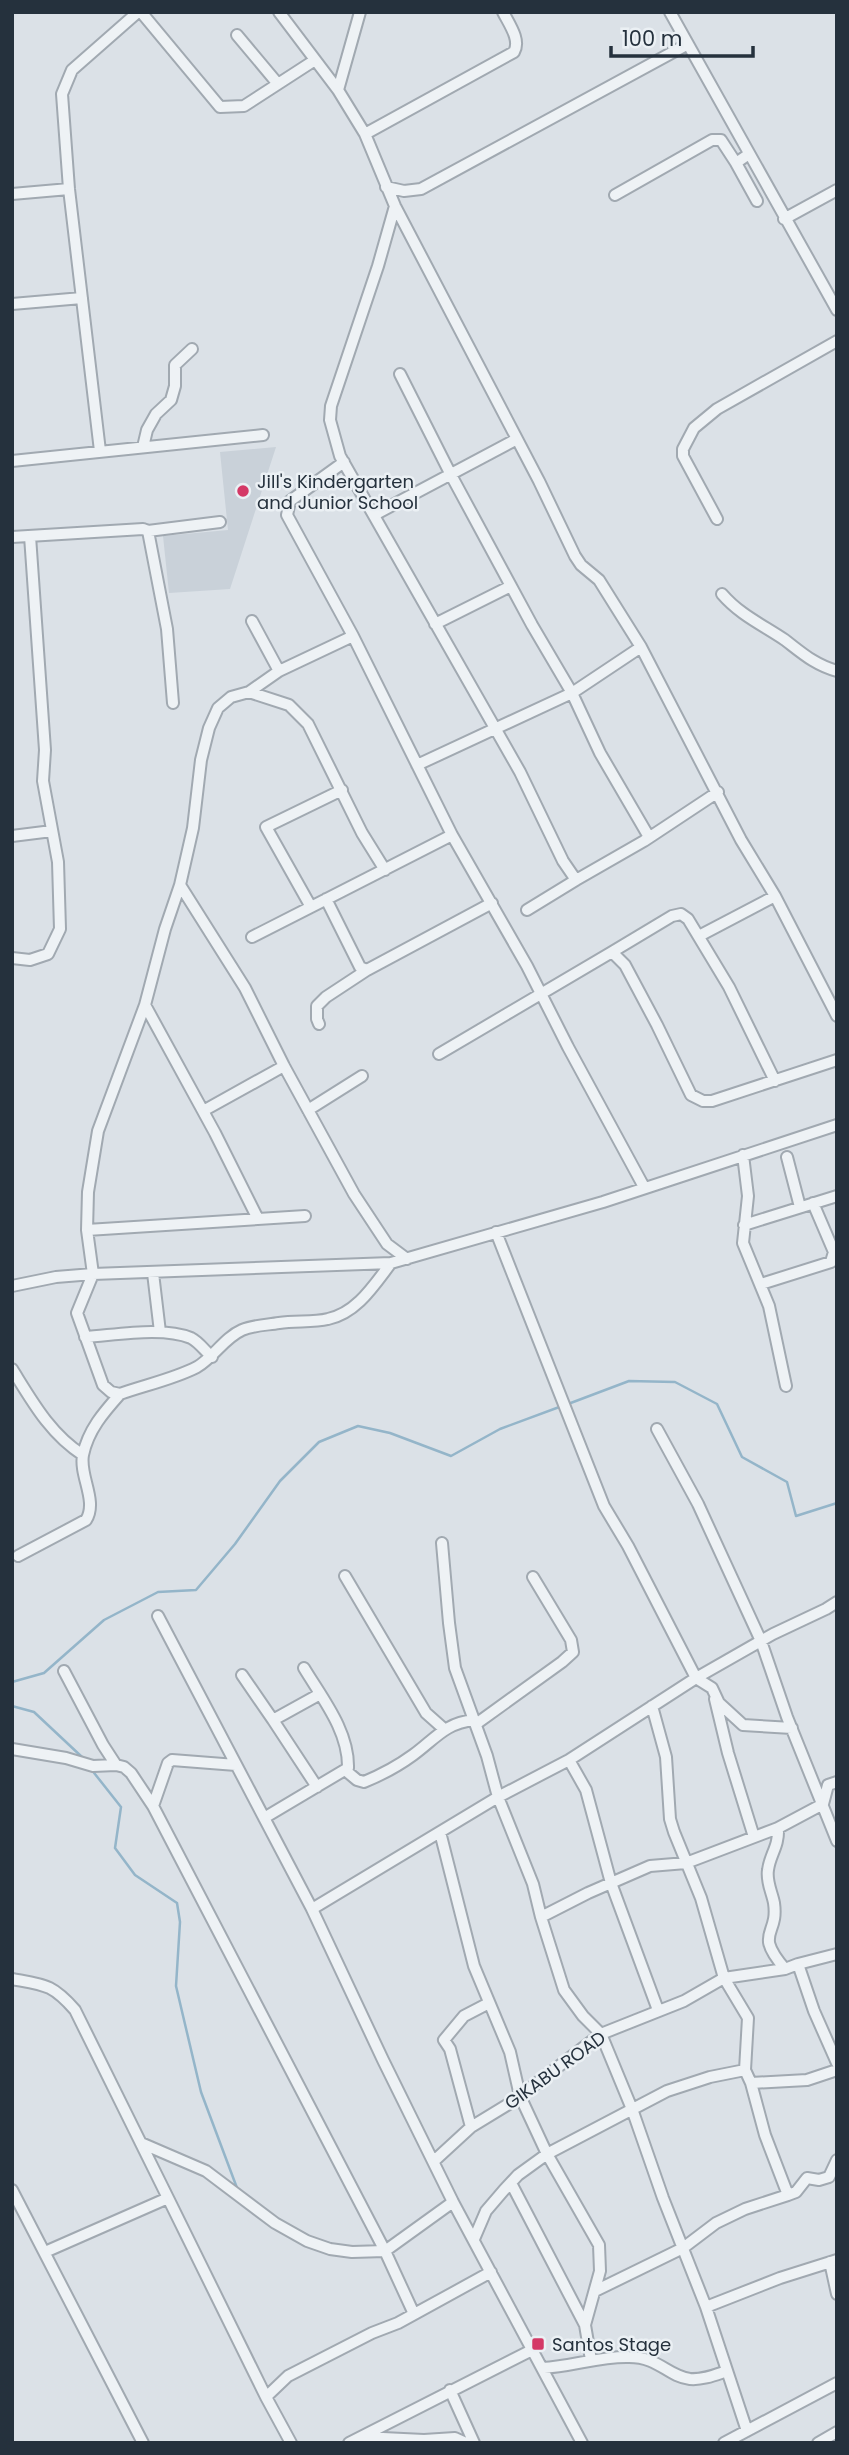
<svg xmlns="http://www.w3.org/2000/svg" width="849" height="2455" font-family="Poppins,sans-serif">
<style>
.built{fill:#c9d1d9}
.lines{fill:none;stroke-linecap:round;stroke-linejoin:round}
.stream{stroke:#94b5c9;stroke-width:2.5}
.minor-casing{stroke:#a1a9b1;stroke-width:14}
.minor{stroke:#eef2f5;stroke-width:10}
.poi-dot{fill:#d43866;stroke:#ebf0f4;stroke-width:2.5}
.labels{text-anchor:middle;dominant-baseline:central;stroke-width:5;stroke-linejoin:round;paint-order:stroke}
.poi-label{font-size:18px;fill:#25313d;stroke:#ebf0f4;text-anchor:start}
.street-label{font-size:18px;fill:#25313d;stroke:#ebf0f4}
</style>
<rect width="100%" height="100%" fill="#dbe1e7"/>
<path class="built" d="M276,447L230,589L169,593L163,536L228,530L220,452Z"/>
<g class="lines">
<path class="stream" d="M568,1404L629,1381L675,1382L717,1404L742,1457L787,1482L796,1516L837,1503
M12,1682L44,1673L104,1620L158,1592L196,1590L235,1544L280,1481L319,1442L358,1426L390,1433L451,1456L500,1429L562,1406
M12,1706L34,1712L82,1757
M91,1769L121,1807L115,1848L135,1875L177,1903L180,1922L176,1986L201,2092L237,2188"/>
<g class="minor-casing">
<path id="minor" d="M141,12L220,107L244,106L315,60
M279,12L338,90L365,134L395,206L539,481L575,556L581,565L599,580L641,647L741,840L775,896L837,1016
M670,12L837,310
M237,35L278,84
M338,90L360,12
M365,134L514,52C521,40 509,24 503,12
M736,163L757,201
M386,187L404,191L421,189L688,44
M12,194L69,189
M615,195L712,140H721L736,163L749,154
M395,206L378,266L331,406L330,420L340,456L520,772L563,861L576,880L527,910
M784,219L837,190
M12,304L82,298
M400,374L451,475L532,625L572,693L641,647
M143,447L147,430L156,414L171,400L175,386V365L192,349
M100,451L69,189L62,94L72,70L138,12
M12,461L263,435
M344,462L290,501L287,515L353,636L452,835L527,966L568,1047L644,1187
M374,515L517,439
M717,519L683,456V449L694,428L717,409L837,341
M148,531L220,522
M12,537L143,529L148,531L167,629L173,703
M722,594C740,615 763,625 785,640C802,653 815,665 837,671
M252,621L279,671
M435,624L511,586
M353,636L279,671L249,692L231,697L218,708L209,728L201,760L193,828L180,885L165,929L145,1005L98,1131L88,1192L87,1230L93,1274L77,1313L103,1385L111,1392L120,1394C145,1385 174,1379 197,1367C214,1357 224,1338 242,1330C254,1325 267,1325 279,1323C295,1320 312,1323 328,1319C357,1313 374,1285 391,1263
M249,692L289,705L308,724L362,833L385,870
M417,765L572,693L600,753L649,837
M342,790L266,827L311,907L452,835
M12,836L52,831
M576,880L644,841L718,792
M180,885L245,988L284,1066L354,1194L387,1244L407,1259
M326,899L360,967L367,970
M699,936L775,896
M252,937L311,907
M612,952L672,916L681,914L688,919L729,987L775,1081
M12,958L30,960L48,954L60,929L58,862L43,781L45,750L30,536
M145,1005L215,1133L258,1219
M319,1024L317,1019V1006L326,997L367,970L492,903
M439,1054L612,952L625,965L657,1025L691,1095L703,1101H712L837,1060
M308,1110L362,1076
M203,1111L284,1066
M743,1155L748,1196L743,1243L769,1306L786,1386
M787,1157L800,1207
M744,1225L837,1196
M87,1230L305,1216
M496,1232L604,1506L628,1546L696,1678L569,1760L498,1797L312,1909L383,2060L453,2202L582,2443
M153,1273L160,1332
M761,1284L831,1262L834,1252L813,1203
M12,1286L56,1277L93,1274L391,1263L603,1202L837,1125
M85,1337C116,1335 163,1326 191,1338C199,1342 205,1351 212,1357
M12,1369C32,1401 50,1434 83,1455
M657,1429L698,1504L761,1641L787,1717L837,1841
M442,1543L449,1623L455,1668L487,1756L498,1797L533,1884L541,1917L564,1990L583,2016L601,2034L632,2109L663,2198L706,2307L747,2431
M18,1556L86,1520C98,1501 79,1476 83,1455C88,1430 104,1412 120,1394
M345,1576L426,1713L444,1729
M158,1616L312,1909
M64,1671L103,1745L116,1765
M242,1675L273,1720
M715,1699L728,1753L754,1837
M652,1706L666,1757L670,1819L674,1832L701,1898L724,1978L748,2018L745,2070L751,2083L807,2080L837,2070
M476,1724L562,1662L573,1652L571,1640L533,1577
M792,1728L743,1725L719,1703L712,1688L696,1678L773,1634L826,1609L837,1602
M12,1749L66,1758L93,1766L116,1765L124,1767L131,1773L153,1806L385,2251L414,2314
M569,1760L586,1790L611,1883L658,2010
M345,1770L357,1780L364,1782C381,1775 398,1766 413,1755C435,1739 445,1723 474,1720
M317,1787L273,1720L320,1694
M153,1806L168,1763L172,1760L236,1765
M264,1818L348,1768C349,1731 322,1698 304,1668
M440,1832L474,1966L510,2052L520,2096L547,2154L599,2245L600,2271L585,2325L591,2360
M541,1917L588,1893L650,1866L686,1863L778,1828
M837,1954L798,1964L814,2011L837,2063
M785,1969C753,1931 779,1937 774,1903C772,1892 766,1882 768,1870C770,1854 779,1847 778,1828L823,1804L828,1785L837,1782
M12,1979C45,1985 52,1984 75,2010L168,2198
M751,2083L765,2135L788,2195L796,2192L807,2178L819,2180L829,2177L837,2160
M471,2127L450,2049L444,2040L464,2016L489,2003
M141,2143L206,2171L275,2223L307,2241L330,2249L352,2252L385,2251L453,2202
M434,2161L471,2127L512,2102L601,2034L684,2001L724,1978L785,1969L798,1964
M511,2183L585,2325
M12,2190L143,2443
M474,2239L486,2211L504,2190L518,2175L547,2154L667,2091L710,2077L745,2070
M45,2252L168,2198L266,2397L291,2443
M830,2262L837,2294
M595,2291L683,2248L716,2223L745,2209L788,2195
M706,2307L780,2278L837,2260
M542,2368C572,2367 599,2356 629,2357C659,2357 667,2376 690,2379C703,2380 715,2375 727,2371
M450,2390L474,2443
M266,2397L288,2376L372,2333L398,2323L491,2272
M362,2437L424,2440L455,2438L466,2443
M349,2443L532,2350
M724,2443L837,2383
M818,2443L837,2432"/>
</g>
<use href="#minor" class="minor"/>
</g>
<g class="poi-dot">
<circle cx="243" cy="491" r="7"/>
<rect x="531" y="2337" width="14" height="14" rx="3.5"/>
</g>
<g class="labels">
<g class="poi-label">
<text x="257" y="481">Jill's Kindergarten<tspan x="257" dy="21">and Junior School</tspan></text>
<text x="552" y="2344">Santos Stage</text>
</g>
<g class="street-label">
<text transform="translate(555 2070) rotate(-36)">GIKABU ROAD</text>
</g>
</g>
<rect width="849" height="2455" fill="none" stroke="#25313d" stroke-width="28"/>
<path d="M611 46v10h142v-10" fill="none" stroke="#25313d" stroke-width="3.5"/>
<text x="622" y="46" font-size="21" fill="#25313d" stroke="#ebf0f4" stroke-width="5" paint-order="stroke">100 m</text>
</svg>
